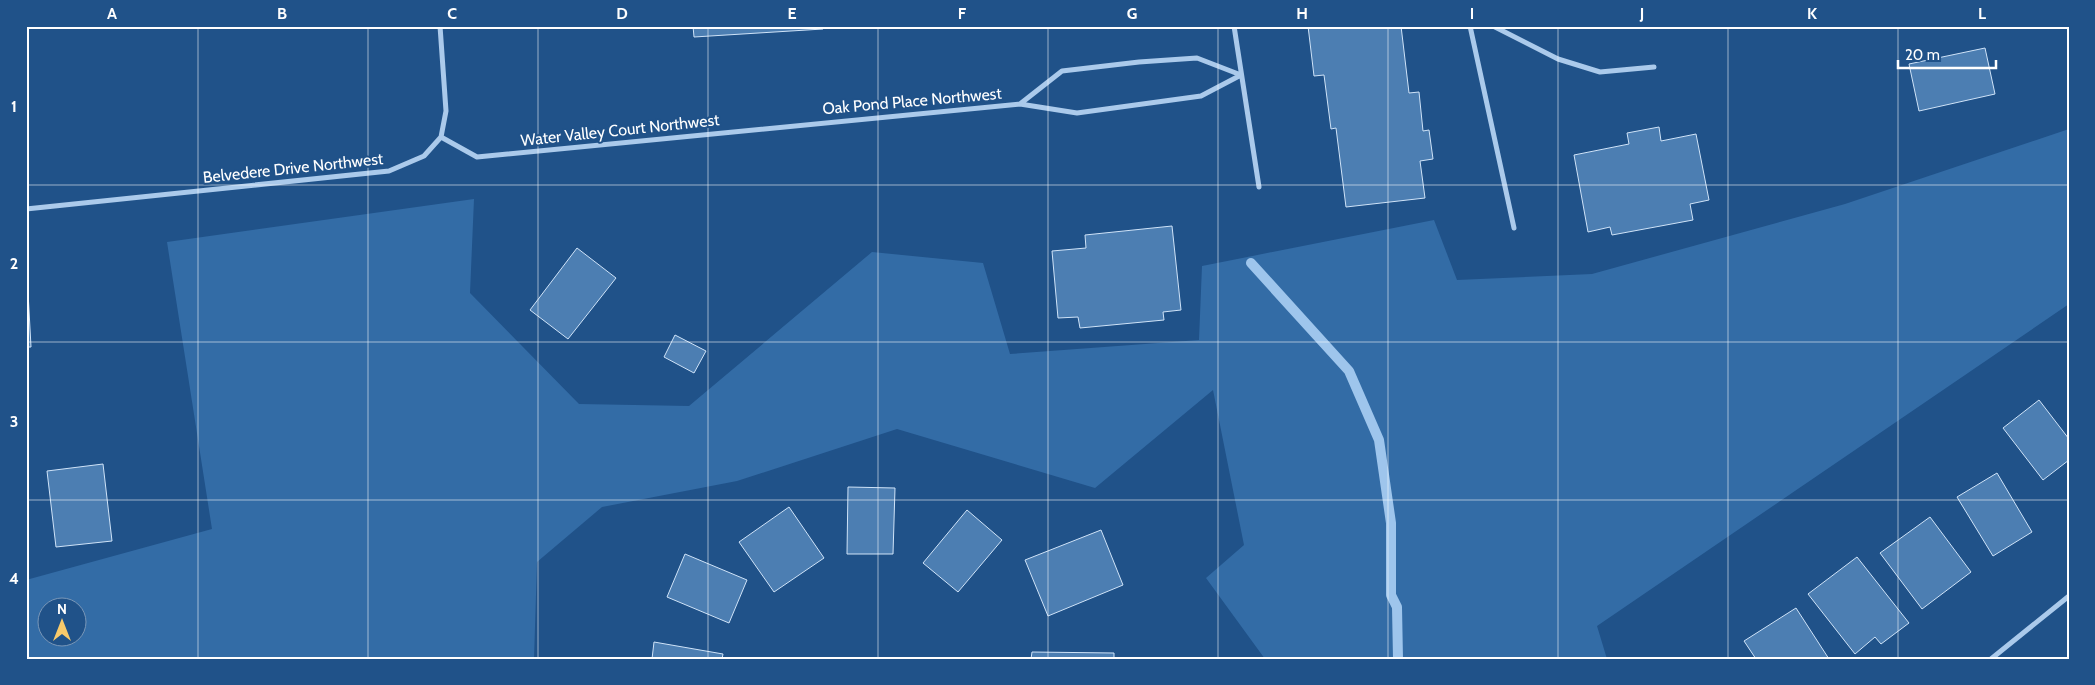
<svg xmlns="http://www.w3.org/2000/svg" width="2095" height="685" font-family="Cabin,sans-serif">
<style>
.green{fill:#336ca6;fill-rule:evenodd}
.lines{fill:none;stroke-linecap:round;stroke-linejoin:round}
.stream{stroke:#9ec5ec;stroke-width:10}
.building{fill:#4c7eb2;stroke:#cfe3f8}
.minor{stroke:#abcaeb;stroke-width:5}
.grid{fill:none;stroke:#fff;stroke-width:1;stroke-opacity:0.55}
.labels{text-anchor:middle;dominant-baseline:central;stroke-width:4;stroke-linejoin:round;paint-order:stroke}
.street-label{font-size:16px;fill:#fff;stroke:#205289}
.neatline{fill:none;stroke:#fff;stroke-width:2}
.grid-label{font-size:16px;text-anchor:middle;font-weight:bold;fill:#fff}
</style>
<rect width="100%" height="100%" fill="#205289"/>
<path class="green" d="M2069,129V304L1597,626L1607,659H1265L1206,578L1244,545L1213,390L1095,488L897,429L737,481L602,507L537,562L534,659H26V580L212,529L167,242L474,199L470,293L579,404L689,406L872,252L983,263L1010,354L1199,340L1202,266L1434,220L1457,280L1592,274L1845,204ZM48,608H78V638H48Z"/>
<g class="lines">
<path class="stream" d="M1251,263L1349,371L1379,440L1391,523V595L1397,607L1398,659"/>
</g>
<path class="building" d="M693,26H823V29L694,37Z
M1308,26H1401L1409,93L1419,92L1423,131L1429,130L1433,159L1420,161L1425,198L1346,207L1336,128L1331,129L1324,75L1314,76Z
M1985,48L1995,94L1919,111L1909,64Z
M1659,127L1661,141L1696,134L1709,200L1690,204L1693,220L1612,235L1610,227L1588,232L1574,155L1629,144L1627,133Z
M1172,226L1181,310L1163,312L1164,320L1080,328L1078,317L1058,318L1052,251L1086,248L1085,235Z
M577,248L616,278L568,339L530,310Z
M26,292H28L31,347H26Z
M675,335L706,351L694,373L664,357Z
M2039,400L2069,439V460L2043,480L2003,428Z
M103,464L112,541L56,547L47,471Z
M1997,473L2032,532L1993,556L1957,497Z
M848,487L895,488L893,554H847Z
M789,507L824,558L774,592L739,542Z
M967,510L1002,540L958,592L923,563Z
M1930,517L1971,572L1922,609L1880,553Z
M1101,530L1123,585L1048,616L1025,560Z
M685,554L747,580L729,623L667,597Z
M1857,557L1909,623L1881,644L1875,637L1855,654L1808,594Z
M1796,608L1829,659H1756L1744,641Z
M654,642L723,654L722,659H652Z
M1032,652L1114,653V659H1031Z"/>
<g class="lines">
<path class="minor" d="M1234,26L1259,187
M1470,26L1514,228
M1493,26L1558,59L1600,72L1654,67
M1020,104L1062,71L1139,62L1197,58L1241,75
M441,137L477,157L1020,104L1077,113L1201,96L1241,75
M26,209L389,171L424,156L441,137L446,111L440,26
M1991,659L2069,596"/>
</g>
<path class="grid" d="M198,26V659M368,26V659M538,26V659M708,26V659M878,26V659M1048,26V659M1218,26V659M1388,26V659M1558,26V659M1728,26V659M1898,26V659M26,185H2069M26,342H2069M26,500H2069"/>
<g class="labels">
<g class="street-label">
<text transform="translate(912 101) rotate(-5)">Oak Pond Place Northwest</text>
<text transform="translate(620 130) rotate(-6)">Water Valley Court Northwest</text>
<text transform="translate(293 168) rotate(-6)">Belvedere Drive Northwest</text>
</g>
</g>
<rect width="2095" height="685" fill="none" stroke="#205289" stroke-width="55"/>
<g transform="translate(62 622)"><circle r="24" fill="#205289" stroke="#7997b8"/>
<path d="M0-4L9 19L0 12L-9 19Z" fill="#f8ca6b"/>
<text y="-8" font-size="14" font-weight="bold" text-anchor="middle" fill="#ffffff">N</text>
</g>
<path d="M1898 60v8h98v-8" fill="none" stroke="#ffffff" stroke-width="2.5"/>
<text x="1905" y="60" font-size="15" fill="#ffffff" stroke="#205289" stroke-width="4" paint-order="stroke">20 m</text>
<rect x="28" y="28" width="2040" height="630" class="neatline"/>
<g class="grid-label">
<text x="112" y="19">A</text>
<text x="282" y="19">B</text>
<text x="452" y="19">C</text>
<text x="622" y="19">D</text>
<text x="792" y="19">E</text>
<text x="962" y="19">F</text>
<text x="1132" y="19">G</text>
<text x="1302" y="19">H</text>
<text x="1472" y="19">I</text>
<text x="1642" y="19">J</text>
<text x="1812" y="19">K</text>
<text x="1982" y="19">L</text>
<text x="14" y="112">1</text>
<text x="14" y="269">2</text>
<text x="14" y="427">3</text>
<text x="14" y="584">4</text>
</g>
</svg>
